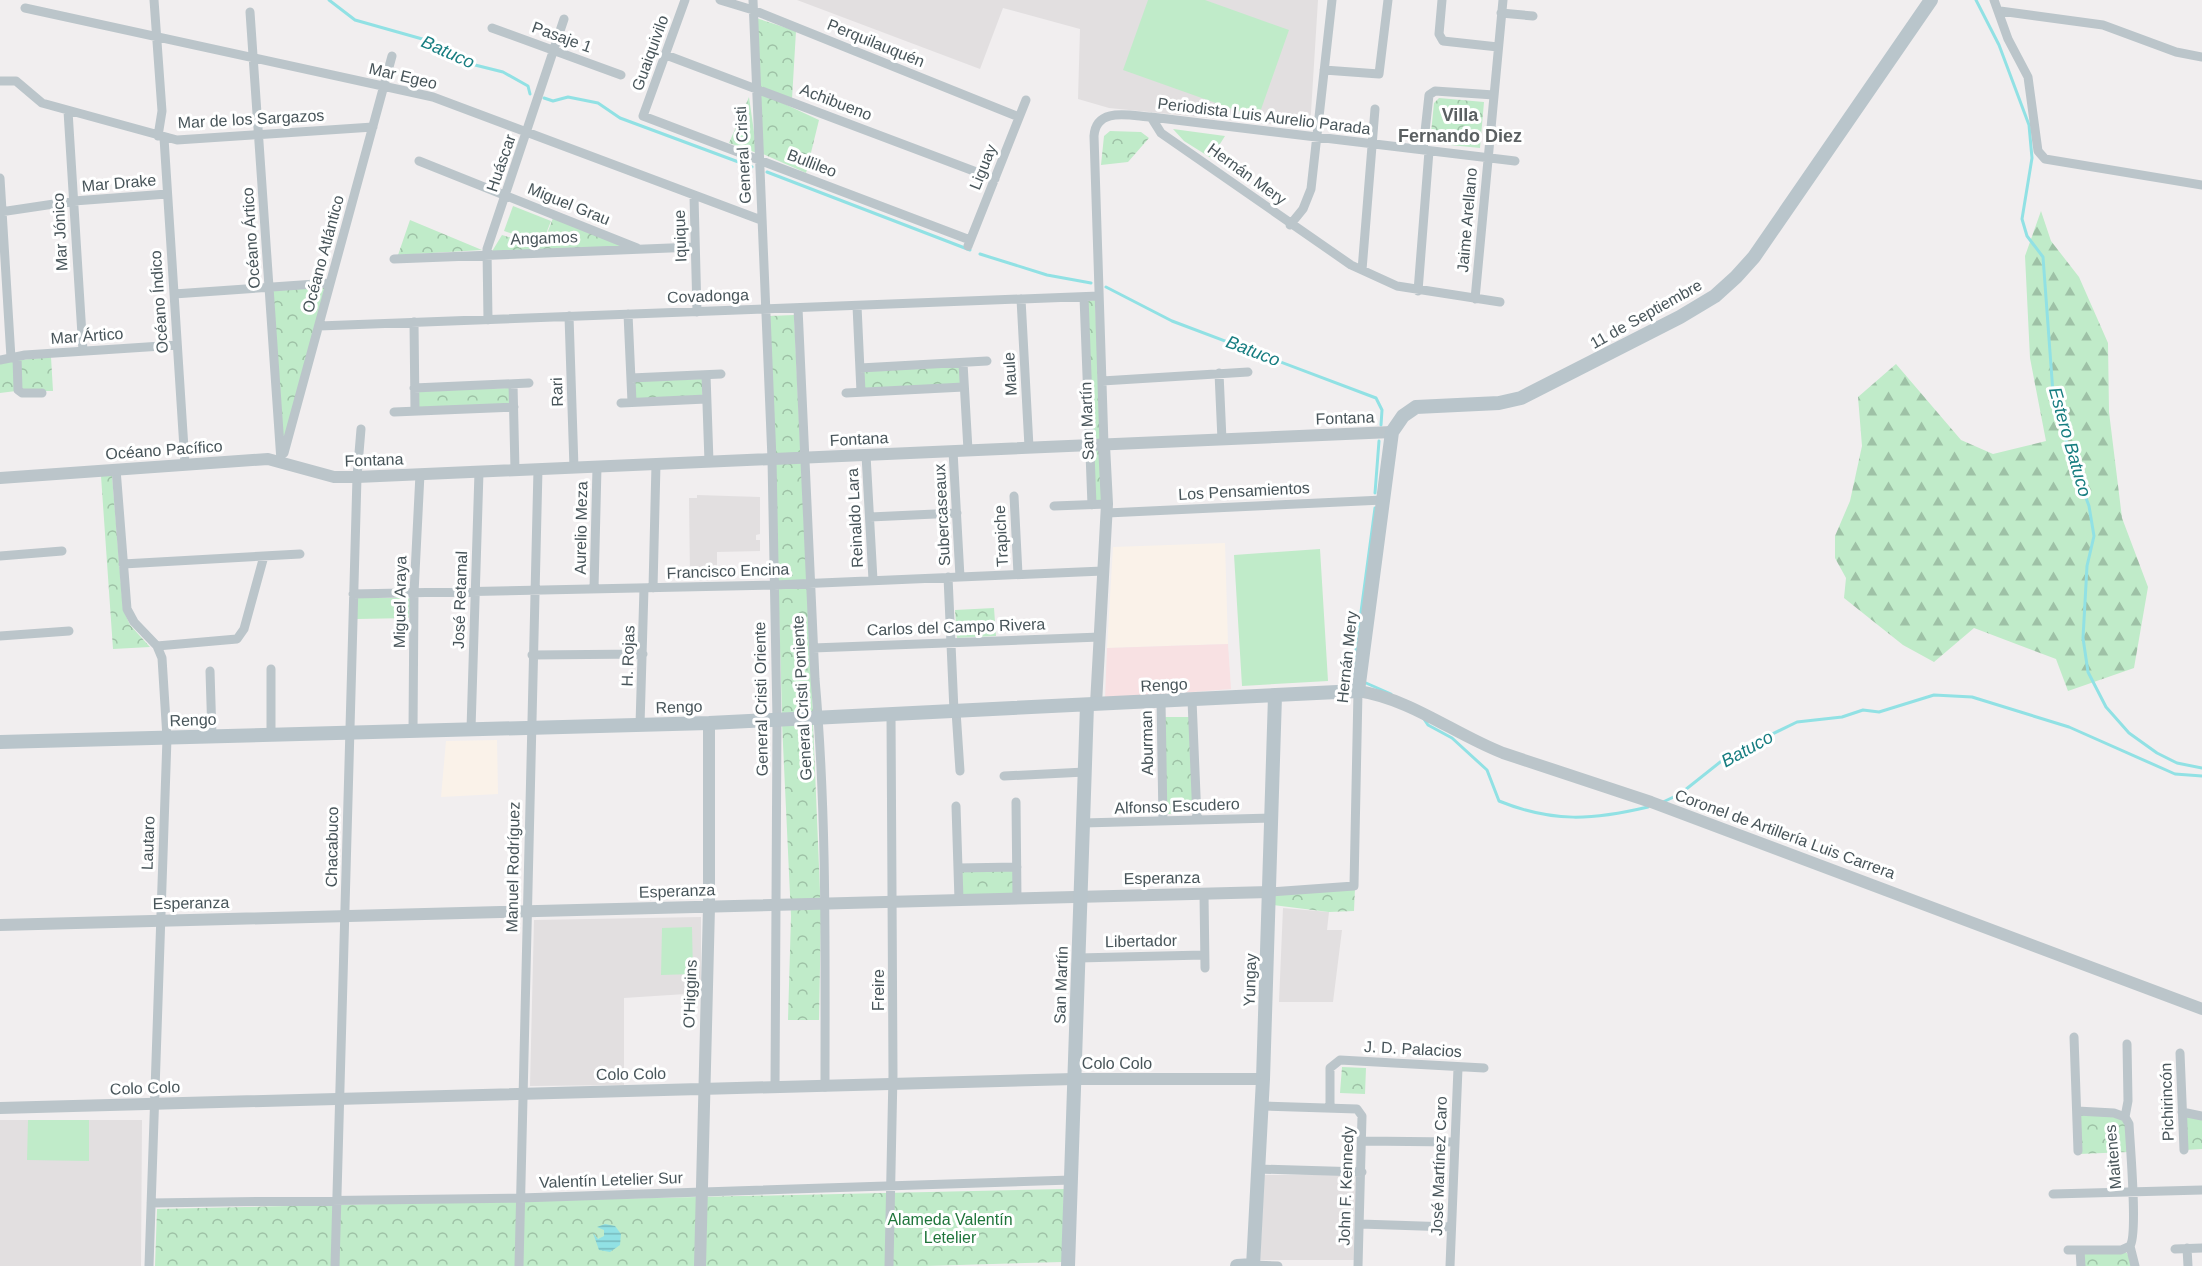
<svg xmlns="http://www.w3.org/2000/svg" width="2202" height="1266" font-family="Helvetica,sans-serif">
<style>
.commercial{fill:#faf2e9}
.education{fill:#e2dfe0}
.medical{fill:#f8e1e3}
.grass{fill:#c0ebc9}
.forest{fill:url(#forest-firs)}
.park{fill:url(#park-crowns)}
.water{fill:url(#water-rules)}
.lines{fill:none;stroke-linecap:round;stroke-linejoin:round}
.stream{stroke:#91e1e4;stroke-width:3}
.minor{stroke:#bbc5ca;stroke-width:9}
.tertiary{stroke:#bbc5ca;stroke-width:12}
.secondary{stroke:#b9c5cb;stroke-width:14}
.labels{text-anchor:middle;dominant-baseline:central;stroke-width:6;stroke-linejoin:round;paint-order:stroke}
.street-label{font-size:16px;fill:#48555a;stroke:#fff}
.park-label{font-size:16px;fill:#1f753b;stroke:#fff}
.water-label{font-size:18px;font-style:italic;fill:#177d80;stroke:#fff}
.neighbourhood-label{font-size:18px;font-weight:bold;fill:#5b6062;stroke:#fff}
</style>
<defs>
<pattern id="forest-firs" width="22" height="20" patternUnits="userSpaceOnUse" patternTransform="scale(1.5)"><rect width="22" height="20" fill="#c0ebc9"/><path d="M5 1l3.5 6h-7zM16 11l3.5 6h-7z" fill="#9ec1a6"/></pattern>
<pattern id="park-crowns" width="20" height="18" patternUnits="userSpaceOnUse" patternTransform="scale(1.5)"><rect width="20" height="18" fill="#c0ebc9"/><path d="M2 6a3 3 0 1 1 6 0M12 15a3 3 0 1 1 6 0" fill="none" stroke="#9ec1a6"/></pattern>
<pattern id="water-rules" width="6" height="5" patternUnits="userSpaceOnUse" patternTransform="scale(1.5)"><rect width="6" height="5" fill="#91e1e4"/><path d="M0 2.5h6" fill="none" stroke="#78b9bc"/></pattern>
</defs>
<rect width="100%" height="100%" fill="#f1eeef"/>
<path class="commercial" d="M1225,543L1228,644L1107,648L1113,547Z
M497,740L498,794L441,797L446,741Z"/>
<path class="education" d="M797,0H1318L1310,128L1109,108L1078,99L1080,29L1003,8L980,69Z
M697,495L760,497V534L756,535V540H760V551L717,552V567H706V576L690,577L689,498H697Z
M1283,908L1329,912L1327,930H1342L1333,1002H1279Z
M701,917V993L624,998V1085L530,1086L534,920Z
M0,1120H142L141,1266H0Z
M1359,1174L1358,1260H1260L1264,1175Z"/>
<path class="medical" d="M1228,644L1231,689L1105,699L1107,648Z"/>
<path class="grass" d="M1148,0H1205L1289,30L1258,118L1123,70Z
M1173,129L1225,136L1211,158L1184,141Z
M513,206L551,221L542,244L504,231Z
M1320,549L1328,681L1242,686L1234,555Z
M357,598H411L409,618L357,619Z
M692,927L693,974L661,975L662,928Z
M28,1120H89V1161L27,1160Z"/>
<path class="forest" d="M2041,211L2051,241L2079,277L2108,343L2109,412L2122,518L2148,587L2134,668L2068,691L2056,659L1974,628L1934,662L1903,645L1844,598L1846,578L1835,558V536L1850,501L1862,446L1858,397L1896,364L1961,440L1993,454L2046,441L2030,358L2025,256Z"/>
<path class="park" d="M756,18L796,31L792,99L759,86Z
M759,92L819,120L806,173L763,154Z
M749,97L757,153L729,143Z
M1439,98L1484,102L1480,148L1430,143L1434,103Z
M1110,131L1141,132L1149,138L1128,162L1101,165L1104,136Z
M553,218L630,248L491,253L502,235L542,247Z
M410,220L482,250L398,255Z
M325,288L283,447L272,290Z
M1095,300L1104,501H1094L1087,301Z
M794,315L813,712L782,713L770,316Z
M51,357L53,391H24L21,389L19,360Z
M14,360L16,391L0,393V362Z
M960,366L961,384L863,390L862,370Z
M702,379V396L634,399V381Z
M511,388V404L418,408L419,391Z
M112,475L123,609L130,625L150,647L113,649L101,476Z
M994,608L996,636L957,638L955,610Z
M1164,717H1190L1194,813L1165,814Z
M782,723H813L821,914L819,1020H788L791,916Z
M961,869H1015L1016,897L960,898Z
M1355,888L1354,911L1329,912L1273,905V894Z
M1342,1067L1366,1068L1365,1094L1340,1093Z
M2078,1113L2120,1116L2125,1123L2128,1152L2079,1154Z
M2184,1114L2202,1117V1149L2185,1150Z
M1064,1189L1062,1262L925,1266H155L157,1209Z
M2121,1251L2127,1253L2133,1266H2083L2082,1253Z"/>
<path class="water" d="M605,1224L615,1226L621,1234L620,1245L610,1252L599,1250L593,1233L598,1239L604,1236V1230L597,1227Z"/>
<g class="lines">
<path class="stream" d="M329,0L355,20L440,44L471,64L503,72L528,86L530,94
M1976,0L1999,45L2029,125L2032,158L2022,219L2027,236L2043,257L2053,393L2071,458L2089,506L2094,536L2087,566L2083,638L2088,672L2106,707L2129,733L2157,753L2177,763L2202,768
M544,98L553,101L568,97L598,103L620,118L752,167
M767,172L970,250
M980,254L1047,275L1091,283
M1106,287L1172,321L1376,398L1382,410L1381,425
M1375,493L1379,441
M1352,679L1375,508
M1366,683L1391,694
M1424,719L1428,725L1452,738L1487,770L1499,801C1553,823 1593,820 1648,807
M1663,802L1680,794L1729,755L1797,722L1842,717L1863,710L1879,712L1934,695L1972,697L2069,727L2175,774L2202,776"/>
<path class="minor" d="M154,0L162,111L158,136
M685,0L643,116L970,240
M720,0L753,10L1019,117
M753,0L772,459L777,719L775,1088
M1442,0L1439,34L1443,41L1498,47
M1994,0L2008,39L2028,77L2038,151L2045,159L2202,185
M25,8L433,97L761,220
M2000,11L2103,25L2176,52L2202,57
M250,12L281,461
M1501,13L1533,16
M492,28L621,75
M666,55L995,179
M1324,70L1379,74L1388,0
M0,81H16L42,103L177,140L373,127
M68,111L83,351
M1151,117L1161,133L1351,265L1397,286L1500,302
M164,138L185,464
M1423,150L1429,95L1435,91L1494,95
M419,161L637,248
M0,178L11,358
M694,196L697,312
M0,212L74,201L167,194
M1290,225L1303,209L1311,189L1332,0
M968,246L1026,100
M394,259L695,247
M1362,270L1375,109
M1418,291L1429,151
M174,294L330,283
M1084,297L1092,505
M1021,299L1029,447
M1475,299L1503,0
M857,306L861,392
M798,308L815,679C827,815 825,951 825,1087
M628,314L632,402
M569,316L574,468
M488,320L487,249L564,19
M414,322L415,411
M319,326L1099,296
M17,357L18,390L22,393H42
M0,360L25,355L177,345
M963,363L968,450
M860,368L987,361
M1219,373L1222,440
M706,375L709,462
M631,378L721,374
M1102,381L1248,372
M513,384L515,470
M414,388L529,383
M846,393L964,387
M621,403L706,399
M394,412L514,407
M1104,445L1094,136C1096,106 1131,116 1151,117L1515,161
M953,451L960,577
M284,453L392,56
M866,455L873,580
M116,469L127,609L134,622L157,646L162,658L167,738L149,1266
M1014,496L1018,574
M1054,506L1107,504
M1107,513L1383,500
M870,517L957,513
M0,556L62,551
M123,564L300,554
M948,577L954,711
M653,588L656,464
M594,589L597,467
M353,594L774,585L1103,571
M0,636L69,631
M157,646L237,639L244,629L264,556
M813,648L1100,637
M532,655L643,654
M271,669V735
M210,671L212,736
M1192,700L1197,819
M1161,701L1163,821
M956,711L960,771
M640,725L644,588
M471,729L479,472
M413,731L414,593L420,474
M1004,776L1085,772
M1016,802L1017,899
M956,806L959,900
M1083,823L1272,818
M958,868L1017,867
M1270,892L1354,886L1358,691
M1204,894L1205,968
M1078,958L1204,955
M2074,1037L2078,1151
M2127,1044L2128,1101L2125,1117L2129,1124C2130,1144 2138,1235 2130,1246
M2180,1053L2184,1150
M1262,1106L1357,1109L1362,1116L1358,1266
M1330,1107V1068L1340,1060L1484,1068
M2077,1111L2114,1113L2125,1117
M2182,1112L2202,1116
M1363,1141L1454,1142
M1258,1169L1362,1172
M2053,1194L2202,1190
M151,1203L520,1198L1071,1180
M1360,1224L1451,1227
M2130,1246L2135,1266
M2187,1248L2188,1266
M2175,1249L2202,1248
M2068,1250H2121L2130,1246
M2080,1250L2081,1266
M1253,1265L1278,1266
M335,1266L357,477L361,429
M519,1266L538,469
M889,1266L893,1074L891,714
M1450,1266L1458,1068"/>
<path class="tertiary" d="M0,478L268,459L334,477H357L1392,432
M1358,691C1411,699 1454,734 1503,753L1651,802L2202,1009
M1096,704L1107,504L1104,445
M0,925L1270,892
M0,1108L1074,1079H1263
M700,1266L709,907V723"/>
<path class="secondary" d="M0,742L709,723L1358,691L1392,432L1403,416L1416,407L1499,403L1521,398L1680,317L1715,296L1736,277L1754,257L1931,0
M1068,1266L1087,705
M1237,1266L1253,1265
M1253,1266L1263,1079L1275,696"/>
</g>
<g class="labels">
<g class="street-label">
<text transform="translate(562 37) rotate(20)">Pasaje 1</text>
<text transform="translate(876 43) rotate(22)">Perquilauquén</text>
<text transform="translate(650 53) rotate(-70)">Guaiquivilo</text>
<text transform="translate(403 76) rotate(13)">Mar Egeo</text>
<text transform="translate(836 102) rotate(21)">Achibueno</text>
<text transform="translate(1264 116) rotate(7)">Periodista Luis Aurelio Parada</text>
<text transform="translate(251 119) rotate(-3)">Mar de los Sargazos</text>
<text transform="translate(743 155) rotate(-93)">General Cristi</text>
<text transform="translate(501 163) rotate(-71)">Huáscar</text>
<text transform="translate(812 163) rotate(21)">Bullileo</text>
<text transform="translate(983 167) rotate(-68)">Liguay</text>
<text transform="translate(1247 174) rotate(36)">Hernán Mery</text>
<text transform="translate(119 183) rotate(-5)">Mar Drake</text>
<text transform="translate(569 204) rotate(22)">Miguel Grau</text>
<text transform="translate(1467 220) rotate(-85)">Jaime Arellano</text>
<text transform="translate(60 232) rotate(-93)">Mar Jónico</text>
<text transform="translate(680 236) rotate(-92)">Iquique</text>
<text transform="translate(251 238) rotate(-94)">Océano Ártico</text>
<text transform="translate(544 238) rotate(-2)">Angamos</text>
<text transform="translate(323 254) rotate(-75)">Océano Atlántico</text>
<text transform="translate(708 296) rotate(-2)">Covadonga</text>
<text transform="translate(159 302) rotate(-94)">Océano Índico</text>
<text transform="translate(1646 314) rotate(-29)">11 de Septiembre</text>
<text transform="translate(87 336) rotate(-4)">Mar Ártico</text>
<text transform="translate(1010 374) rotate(-93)">Maule</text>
<text transform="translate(557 392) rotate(-92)">Rari</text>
<text transform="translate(1345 418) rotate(-2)">Fontana</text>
<text transform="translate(1087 421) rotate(-92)">San Martín</text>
<text transform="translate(859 439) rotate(-3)">Fontana</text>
<text transform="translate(164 450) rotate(-4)">Océano Pacífico</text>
<text transform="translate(374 460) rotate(-2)">Fontana</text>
<text transform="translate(1244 491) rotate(-3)">Los Pensamientos</text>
<text transform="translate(942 515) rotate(-93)">Subercaseaux</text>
<text transform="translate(855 518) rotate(-93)">Reinaldo Lara</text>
<text transform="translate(581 528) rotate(-89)">Aurelio Meza</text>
<text transform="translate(1001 536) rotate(-93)">Trapiche</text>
<text transform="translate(728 571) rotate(-2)">Francisco Encina</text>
<text transform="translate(460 600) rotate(-88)">José Retamal</text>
<text transform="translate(400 602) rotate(-89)">Miguel Araya</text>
<text transform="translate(956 627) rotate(-2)">Carlos del Campo Rivera</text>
<text transform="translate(628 656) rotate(-88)">H. Rojas</text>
<text transform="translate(1347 657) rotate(-84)">Hernán Mery</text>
<text transform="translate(1164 685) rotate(-3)">Rengo</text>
<text transform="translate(802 698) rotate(-93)">General Cristi Poniente</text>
<text transform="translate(761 699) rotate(-91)">General Cristi Oriente</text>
<text transform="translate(679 707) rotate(-2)">Rengo</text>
<text transform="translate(193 720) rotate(-2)">Rengo</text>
<text transform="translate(1147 743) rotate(-91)">Aburman</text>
<text transform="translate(1177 806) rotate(-2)">Alfonso Escudero</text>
<text transform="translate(1785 834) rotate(20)">Coronel de Artillería Luis Carrera</text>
<text transform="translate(148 843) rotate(-88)">Lautaro</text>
<text transform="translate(332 847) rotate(-89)">Chacabuco</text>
<text transform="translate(513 867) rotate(-89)">Manuel Rodríguez</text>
<text transform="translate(1162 878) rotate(-1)">Esperanza</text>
<text transform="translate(677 891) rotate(-2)">Esperanza</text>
<text transform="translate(191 903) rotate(-1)">Esperanza</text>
<text transform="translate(1141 941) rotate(-1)">Libertador</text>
<text transform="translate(1250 980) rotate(-88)">Yungay</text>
<text transform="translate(1061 985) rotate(-88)">San Martín</text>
<text transform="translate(878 990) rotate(-90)">Freire</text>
<text transform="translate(690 994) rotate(-88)">O'Higgins</text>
<text transform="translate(1413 1049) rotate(3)">J. D. Palacios</text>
<text x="1117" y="1063">Colo Colo</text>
<text transform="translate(631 1074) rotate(-1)">Colo Colo</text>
<text transform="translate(145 1088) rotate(-2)">Colo Colo</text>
<text transform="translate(2167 1102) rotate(-92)">Pichirincón</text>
<text transform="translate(2113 1157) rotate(-95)">Maitenes</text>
<text transform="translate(1439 1166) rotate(-88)">José Martínez Caro</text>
<text transform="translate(611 1180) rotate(-2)">Valentín Letelier Sur</text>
<text transform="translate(1346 1186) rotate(-88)">John F. Kennedy</text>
</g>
<g class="park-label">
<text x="950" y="1219">Alameda Valentín<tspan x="950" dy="18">Letelier</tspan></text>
</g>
<g class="water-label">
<text transform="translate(448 52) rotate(24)">Batuco</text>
<text transform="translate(1253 351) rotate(21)">Batuco</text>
<text transform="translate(2070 442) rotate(74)">Estero Batuco</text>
<text transform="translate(1747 749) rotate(-29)">Batuco</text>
</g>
<g class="neighbourhood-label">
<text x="1460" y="115">Villa<tspan x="1460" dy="21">Fernando Diez</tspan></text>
</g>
</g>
</svg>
